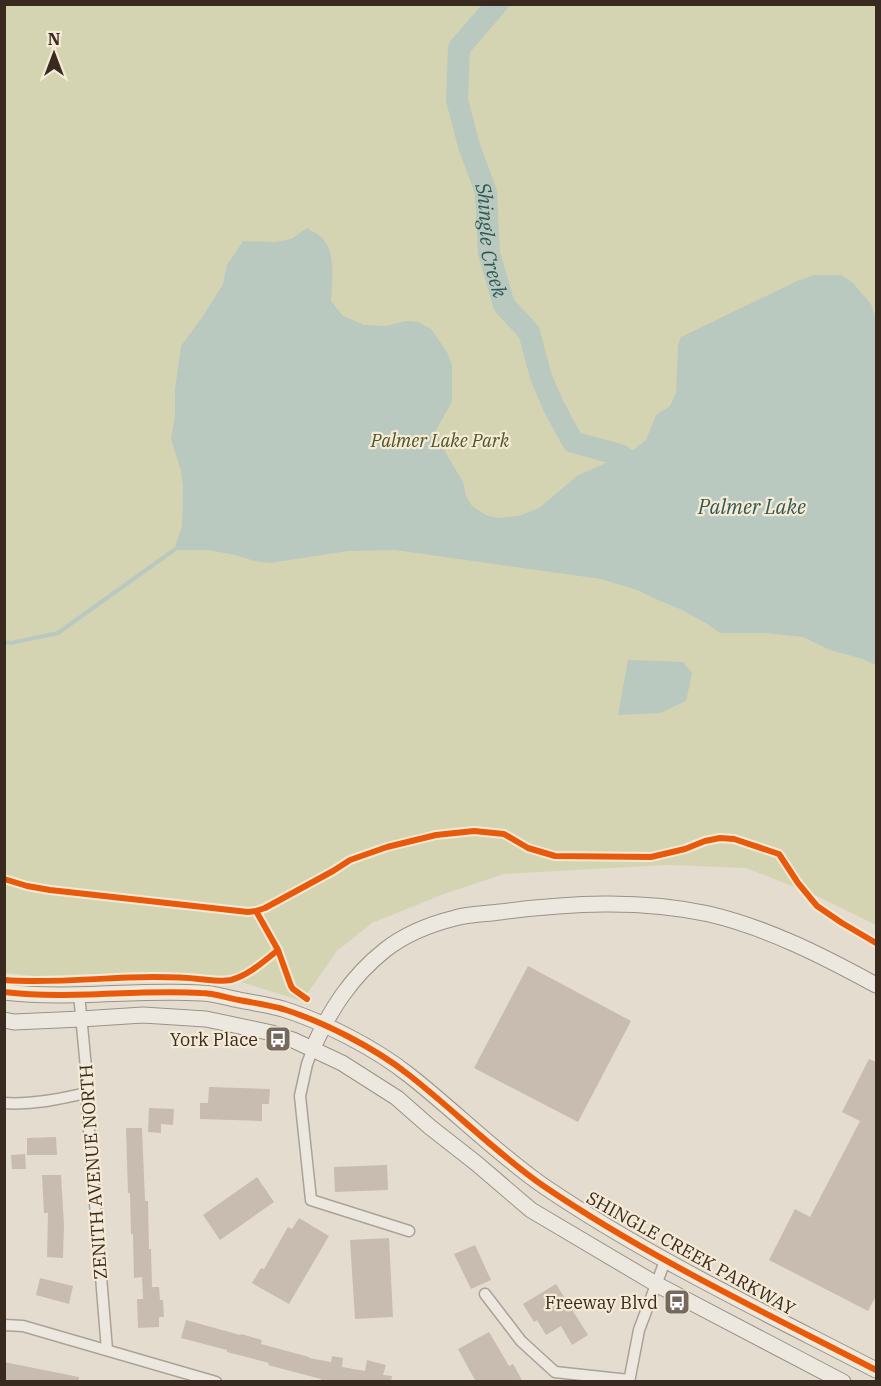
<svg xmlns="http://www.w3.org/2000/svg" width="881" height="1386" font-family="'IBM Plex Serif',serif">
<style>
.green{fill:#d5d4b2}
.water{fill:#b9c9bf}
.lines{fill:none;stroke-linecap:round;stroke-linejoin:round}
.stream{stroke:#b9c9bf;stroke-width:4}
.river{stroke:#b9c9bf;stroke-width:22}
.building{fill:#c8bbb0}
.street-casing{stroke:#aaa297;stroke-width:13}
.secondary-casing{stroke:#999288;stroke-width:17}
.street{stroke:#ece8e0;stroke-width:10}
.secondary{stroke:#ece8e0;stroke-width:15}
.cycleway-casing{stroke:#f5ead5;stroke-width:10}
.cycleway{stroke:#e8590c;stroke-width:6}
.labels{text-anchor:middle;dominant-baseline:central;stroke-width:4.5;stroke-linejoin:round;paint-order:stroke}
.park-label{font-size:18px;font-style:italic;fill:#4b5526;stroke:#f5ead5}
.poi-label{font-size:18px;fill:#392a1f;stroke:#f5ead5;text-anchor:end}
.street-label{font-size:18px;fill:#392a1f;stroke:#f5ead5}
.water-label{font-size:20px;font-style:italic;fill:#2f5854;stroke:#f5ead5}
</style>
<rect width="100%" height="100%" fill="#e4ddcf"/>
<path class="green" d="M5,5H876V925L817,896L746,868L669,865L504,874L444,894L372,923L337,951L302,1001L222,976L164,972L34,976L5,973Z"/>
<path class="water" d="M307,228C311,231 317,233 320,236C337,250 332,282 331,301L343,316L364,325L386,326L406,321L418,322L431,329L447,352L452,365V402L436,430L447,455L463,482L466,496L472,506L486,515L498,518L518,516L539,508L577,476L632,451L646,440L656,415L670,406L676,393L678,346L681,337L797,281L814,275H841L852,282L871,304L876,321V665L863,659L830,650L803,637L765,633H720L706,623L682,610L658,600L637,590L601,579L395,550L348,551L270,563L254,561L235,555L209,550H174L182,526L183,489L181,471L171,439L175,416V389L181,346L203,316L223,284L227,265L243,241L275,242L291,239Z
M628,660L683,662L692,673L686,701L660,713L618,715Z"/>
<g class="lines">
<path class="stream" d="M4,642L11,643L58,633L174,550"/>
<path class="river" id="s1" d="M497,4L459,48L457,100L469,146L486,192L489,253L504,305L529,332L541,377L554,407L573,442L620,455L646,473"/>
</g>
<path class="building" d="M528,966L631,1021L578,1122L474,1068Z
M869,1059L876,1062V1296L868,1311L769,1260L795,1209L810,1217L860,1121L842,1112Z
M209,1087L270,1089L269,1104H262V1121L200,1119V1103H208Z
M149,1108L174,1109L173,1125L161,1124V1133L148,1132Z
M126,1128H142L145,1201H148L149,1249H151L152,1287H159L160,1300H163L164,1317H159V1327L138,1328L137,1299H143L142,1277L134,1278L133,1234H131L130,1193H128Z
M56,1137L57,1155H27V1138Z
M25,1154L26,1169H12L11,1155Z
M387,1165L388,1190L335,1192L334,1167Z
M42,1175H61L64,1225L63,1258L47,1257L48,1213H44Z
M257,1177L274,1202L220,1240L203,1215Z
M299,1218L329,1236L289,1304L252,1283L261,1268L264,1269L288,1227L292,1229Z
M389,1238L393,1317L355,1319L350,1240Z
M475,1245L491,1280L471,1289L454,1254Z
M40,1278L73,1286L69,1304L36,1295Z
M556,1284L588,1335L572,1345L561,1326L546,1335L537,1320L534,1322L523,1304Z
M186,1320L240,1335L241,1334L262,1340L261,1344L309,1357V1358L331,1362L332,1356L343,1358L342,1367L365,1371L367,1360L386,1365L383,1375L392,1376L391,1382H321V1379L268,1365L269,1363L227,1352V1350L181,1338Z
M489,1332L509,1366L513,1364L523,1382H476L458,1349Z
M4,1362L79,1377V1382H13L4,1380Z"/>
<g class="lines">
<g class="street-casing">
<path id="street" d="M79,994L87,1078L86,1093L107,1350
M313,1048L307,1064L300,1096L311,1200L409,1231
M4,1103C32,1105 60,1099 86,1093
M485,1294L521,1341L555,1372L629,1380
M4,1325L23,1326L216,1382
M629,1382L639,1330L665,1261"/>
</g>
<g class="secondary-casing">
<path id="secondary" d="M4,992C69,1000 136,989 201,993C214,993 227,998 239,1000C254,1003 269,1005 283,1009C324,1022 375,1048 409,1075C455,1111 497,1154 545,1187C650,1258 764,1312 876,1370
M4,1020L14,1022L81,1019L143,1015L206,1019L272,1033L293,1040L342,1063L397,1098L430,1127L476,1163L531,1210L656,1284L843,1382
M313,1048C330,1010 351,977 385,950C404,935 431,924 455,918C469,914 485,914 500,912C569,903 640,899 709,914C768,928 823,956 876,985"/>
</g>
<use href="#street" class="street"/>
<use href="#secondary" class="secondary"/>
<g class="cycleway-casing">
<path id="cycleway" d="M4,879L27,886L50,890L248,912L256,911L265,908L333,871L350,860L387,847L436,835L474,831L504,834L528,848L555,856L651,857L685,849L705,841L720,838L734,839L779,854L798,883L817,906L842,923L876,943
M256,911L278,950L291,986L293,989L307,999
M4,980C54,984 103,977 153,977C168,977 183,977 199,979C210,980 220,982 231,980C249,975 263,962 278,950
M4,992C69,1000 136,989 201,993C214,993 227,998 239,1000C254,1003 269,1005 283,1009C324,1022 375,1048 409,1075C455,1111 497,1154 545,1187C650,1258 764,1312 876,1370"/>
</g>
<use href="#cycleway" class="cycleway"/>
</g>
<defs>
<g id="bus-square" transform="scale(1.35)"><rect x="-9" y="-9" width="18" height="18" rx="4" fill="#75695d" stroke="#f5ead5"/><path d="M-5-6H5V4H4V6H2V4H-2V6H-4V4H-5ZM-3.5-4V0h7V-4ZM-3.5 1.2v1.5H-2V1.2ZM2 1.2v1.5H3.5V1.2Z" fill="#fff"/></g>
</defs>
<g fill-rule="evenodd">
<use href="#bus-square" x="278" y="1039"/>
<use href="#bus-square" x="677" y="1302"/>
</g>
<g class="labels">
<g class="park-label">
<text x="440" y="440">Palmer Lake Park</text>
</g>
<g class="poi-label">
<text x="258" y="1039">York Place</text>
<text x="658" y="1302">Freeway Blvd</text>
</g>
<g class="street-label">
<text transform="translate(93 1172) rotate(-94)">ZENITH AVENUE NORTH</text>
<text transform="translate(691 1253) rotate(29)">SHINGLE CREEK PARKWAY</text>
</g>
<g class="water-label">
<text stroke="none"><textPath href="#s1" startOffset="255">Shingle Creek</textPath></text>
<text x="752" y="506">Palmer Lake</text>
</g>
</g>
<rect width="881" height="1386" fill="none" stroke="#392a1f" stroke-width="12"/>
<g transform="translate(54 54)" stroke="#f5ead5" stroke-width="4.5" paint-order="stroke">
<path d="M0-4.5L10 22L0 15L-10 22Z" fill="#392a1f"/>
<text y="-9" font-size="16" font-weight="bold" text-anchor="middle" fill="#392a1f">N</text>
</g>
</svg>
